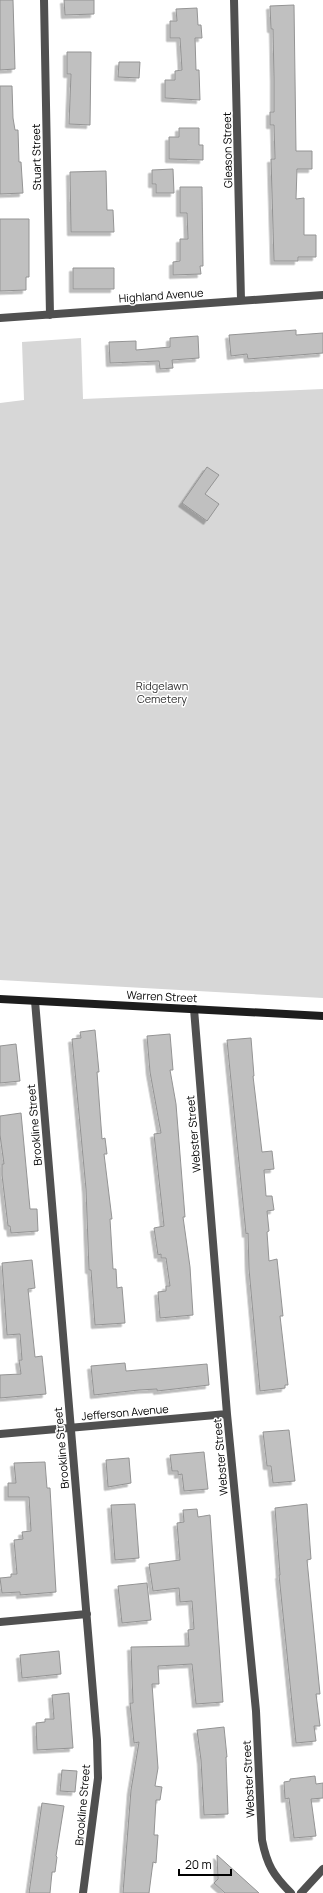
<svg xmlns="http://www.w3.org/2000/svg" width="323" height="1893" font-family="Manrope,sans-serif">
<style>
.green{fill:#d7d7d7}
.building{fill:#c0c0c0;stroke:#949494;filter:url(#shadow)}
.lines{fill:none;stroke-linecap:round;stroke-linejoin:round}
.street{stroke:#505050;stroke-width:8}
.secondary{stroke:#1d1d1d;stroke-width:8}
.labels{text-anchor:middle;dominant-baseline:central;stroke-width:3;stroke-linejoin:round;paint-order:stroke}
.street-label{font-size:11px;fill:#000;stroke:#fff}
.park-label{font-size:11px;fill:#2e2e2e;stroke:#fff}
</style>
<defs>
<filter id="shadow"><feDropShadow dx="-3.5" dy="3.5" stdDeviation="0" flood-color="#0004"/></filter>
</defs>
<rect width="100%" height="100%" fill="#fff"/>
<path class="green" d="M81,338L83,399L323,389V998L0,980V403L24,400L22,342Z"/>
<path class="building" d="M0,0H13L15,69L0,70Z
M64,0H94V14L65,15Z
M294,5L296,151H312V169H297L296,199L304,198V235H316V257H298V261H274L271,159H275L274,125H270V112H274V78L273,29H271L270,6Z
M197,8L198,25H201L202,38H195L196,70H199L200,100L165,98V80H175V71L182,70L180,38H170V21H177L176,9Z
M67,52H91L90,125L69,124L71,74H67Z
M119,62H140L139,78L118,77Z
M0,86H12L13,118L15,130H18L19,162H21L23,193L0,194Z
M179,128H199V145H203V160L169,159V137H179Z
M173,169L174,193H156V184H152V170Z
M106,171L107,210H113L114,232H71L70,172Z
M180,187H202L203,266H200L201,274L173,275V262L180,261V239H188L187,213H180Z
M0,219H29V277H26V290L0,291Z
M73,268H114V289H73Z
M296,330V335L323,333V353L248,359L247,354L231,356L229,335Z
M198,336L199,358L172,360L173,368L160,369L159,361L110,363L109,342L136,341V350L170,347V338Z
M207,467L219,475L205,494L219,504L207,521L182,503Z
M95,1030L99,1072H97L102,1139L105,1138L107,1154H104L112,1219H110L113,1269H116L117,1288L122,1287L125,1323L95,1325L91,1270H89L86,1189L72,1039L81,1038L80,1032Z
M170,1034L173,1070H170L176,1104L185,1217H183L190,1267L193,1315L160,1318L158,1292L166,1291V1286H170L166,1258H161V1254L158,1255L154,1228L164,1226L154,1134L161,1133L150,1072L147,1036Z
M251,1038L254,1076H253L262,1152L272,1151L274,1169L264,1170L266,1196H272L274,1210L267,1211L269,1231L267,1232L269,1261L277,1259L283,1316H280L288,1385H285V1388L260,1391L249,1269L248,1233L246,1234L227,1040Z
M16,1044L20,1081L0,1083V1046Z
M21,1113L30,1209H37L38,1231L11,1233L10,1226H8L2,1175V1164H4L0,1135V1116Z
M32,1260L35,1288L28,1289L35,1357L42,1356L46,1394L0,1398V1375L21,1374L19,1360H22L20,1334L7,1335L2,1263Z
M125,1363L126,1371L207,1364L209,1385L157,1391V1389L139,1390L94,1395L91,1366Z
M289,1430L295,1481L273,1483L271,1466H267L263,1432Z
M204,1452L208,1489L184,1491L182,1474L178,1475V1471H172L170,1455Z
M129,1458L131,1483L108,1487L106,1460Z
M45,1462L47,1488H50L56,1592L20,1595V1592L2,1593L0,1578L11,1577V1574H17L14,1540L23,1539L22,1532L31,1531L29,1497H8V1483H16L14,1463Z
M135,1504L139,1558L115,1560L111,1505Z
M307,1504L311,1559L307,1560L320,1694H316L320,1726H314L316,1741L296,1743L279,1575H280L275,1508Z
M197,1509L198,1517L210,1515L223,1702L196,1704L192,1664L158,1666L159,1684H152L158,1768L155,1786L162,1787L160,1800H156L154,1835H158L156,1863L153,1862L149,1893H123L131,1790L139,1742L134,1743L130,1703H133L131,1647L189,1646L188,1630L194,1629L192,1601L180,1602L179,1588L153,1591L149,1564L180,1560L177,1523L184,1522L183,1510Z
M147,1583L151,1620L122,1623L118,1586Z
M59,1651L61,1674L22,1678L20,1655Z
M69,1693L73,1748L37,1750L36,1723L45,1722V1719H54L52,1695Z
M224,1727L227,1757H226L228,1814L204,1815L201,1760L197,1730Z
M62,1770L77,1771L75,1792L60,1791Z
M315,1776L316,1784L323,1783V1798L311,1799L316,1836L294,1838L289,1798L285,1799L284,1782L290,1781V1779Z
M42,1803L64,1806L56,1856L57,1857L55,1872H52L50,1893H29Z
M217,1855L259,1893H225L214,1883L218,1879Z"/>
<g class="lines">
<path class="street" d="M44,0L50,315
M234,0L241,300
M0,318L323,295
M35,1001L97,1740L98,1778L83,1893
M194,1009L227,1414L256,1711L262,1840C267,1865 273,1875 291,1893
M0,1434L227,1414
M0,1622L87,1614
M301,1893L323,1869"/>
<path class="secondary" d="M0,999L323,1016"/>
</g>
<g class="labels">
<g class="street-label">
<text transform="translate(227 150) rotate(-91)">Gleason Street</text>
<text transform="translate(36 157) rotate(-91)">Stuart Street</text>
<text transform="translate(161 295) rotate(-4)">Highland Avenue</text>
<text transform="translate(162 996) rotate(3)">Warren Street</text>
<text transform="translate(34 1125) rotate(-95)">Brookline Street</text>
<text transform="translate(193 1134) rotate(-95)">Webster Street</text>
<text transform="translate(125 1412) rotate(-5)">Jefferson Avenue</text>
<text transform="translate(61 1448) rotate(-95)">Brookline Street</text>
<text transform="translate(220 1457) rotate(-95)">Webster Street</text>
<text transform="translate(248 1779) rotate(-93)">Webster Street</text>
<text transform="translate(82 1805) rotate(-85)">Brookline Street</text>
</g>
<g class="park-label">
<text x="162" y="685">Ridgelawn<tspan x="162" dy="13">Cemetery</tspan></text>
</g>
</g>
<path d="M179 1869v6h52v-6" fill="none" stroke="#000000" stroke-width="2"/>
<text x="185" y="1869" font-size="12" fill="#000000" stroke="#ffffff" stroke-width="3" paint-order="stroke">20 m</text>
</svg>
